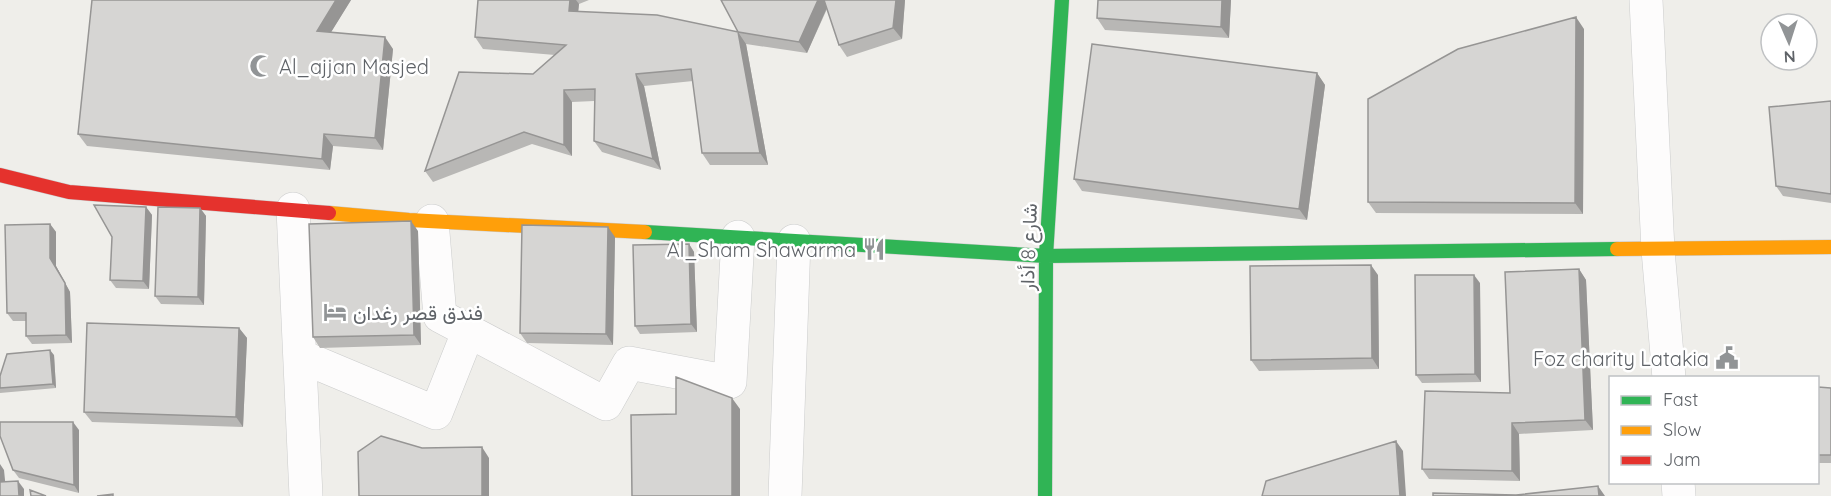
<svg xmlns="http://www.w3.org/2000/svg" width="1831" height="496" font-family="Quicksand,Vazirmatn,sans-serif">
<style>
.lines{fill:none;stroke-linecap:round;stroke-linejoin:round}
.street-casing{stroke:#cbcccc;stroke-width:34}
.fast-casing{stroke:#cacacb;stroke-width:15}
.slow-casing{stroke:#cacacb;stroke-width:15}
.jam-casing{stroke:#cacacb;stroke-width:15}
.street{stroke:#fdfcfc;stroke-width:33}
.fast{stroke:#30b455;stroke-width:14}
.slow{stroke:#ff9f0a;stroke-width:14}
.jam{stroke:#e5322d;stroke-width:14}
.wall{fill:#b8b7b5}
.shaded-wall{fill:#969594}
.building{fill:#d6d5d3;stroke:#969594;stroke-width:1.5}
.labels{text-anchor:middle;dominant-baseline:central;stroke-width:5;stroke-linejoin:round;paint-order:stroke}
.poi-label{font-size:20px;fill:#5f6368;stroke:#fff;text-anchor:start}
.street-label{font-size:20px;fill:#5f6368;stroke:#fff}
</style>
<rect width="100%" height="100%" fill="#efeeea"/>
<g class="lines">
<g class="street-casing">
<path id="street" d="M1646,0L1658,250L1669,378
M293,209L306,496
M432,221L440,316L606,404L629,363L730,382L738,237
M300,356L436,413L469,330
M1678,482L1679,496
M785,496L794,241"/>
</g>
<g class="fast-casing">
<path id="fast" d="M645,232L1046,256
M1046,256L1617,249
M1045,496L1046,256L1062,0"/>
</g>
<g class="slow-casing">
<path id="slow" d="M329,213L409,220L645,232
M1617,249L1831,247"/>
</g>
<g class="jam-casing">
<path id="jam" d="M0,175L69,192L329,213"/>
</g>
<use href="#street" class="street"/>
<use href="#fast" class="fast"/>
<use href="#slow" class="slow"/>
<use href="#jam" class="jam"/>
</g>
<path class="wall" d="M92,0H351L331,32L393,49L383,150L333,146L330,170L87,146L78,134Z
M478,0H576L579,4L578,12L738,32L721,0H905L902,39L847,57L839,45L827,9L807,53L746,44L768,165H710L702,153L693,81L644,86L661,170L602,152L594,141V101L572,102V156L532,144L433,182L425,171L555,55L483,49L475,37Z
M576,0H589L579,4Z
M1231,0L1229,38L1105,30L1097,18Z
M1584,29L1583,214L1376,213L1368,202Z
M1317,73L1325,85L1307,220L1082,191L1074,179Z
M1831,101V203L1783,196L1776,186Z
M146,207L152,215L149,289L116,288L110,280L112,237Z
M200,208L206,216L204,305L161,304L155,296Z
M50,224L56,232V266L70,292L72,343L32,344L26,336V321H13L7,313Z
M418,231L421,345L320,348L313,337Z
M615,237L613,345L527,343L520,333Z
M689,244L694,252L697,332L640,334L635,326Z
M1579,269L1586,280L1593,430L1519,434L1520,481L1429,479L1422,469L1510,393Z
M1378,275L1379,369L1259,371L1251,360Z
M1480,283L1481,382L1422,383L1416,375Z
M239,328L247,338L243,427L92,422L84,412Z
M54,355L56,388L0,393V376Z
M1818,387L1831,388V463H1818Z
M79,430V493L19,478L13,470Z"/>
<path class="shaded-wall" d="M336,0H351L325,42L317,31Z
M570,0H576L579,4L577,23L569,11Z
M818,0H827L829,3L807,53L799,42Z
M896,0H905L902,39L893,28Z
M1222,0H1231L1229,38L1221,27Z
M1576,17L1584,29L1583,214L1575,203Z
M738,32L746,44L768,165L760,153Z
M385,37L393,49L383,150L375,138Z
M1317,73L1325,85L1307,220L1299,209Z
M636,74L644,86L661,170L653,159Z
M564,90L572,102V156L564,145Z
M324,134L333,146L330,170L322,159Z
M146,207L152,215L149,289L143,281Z
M200,208L206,216L204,305L198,297Z
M411,221L418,231L421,345L414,335Z
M50,224L56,232V266L70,292L72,343L66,335L50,258Z
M608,227L615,237L613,345L606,334Z
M689,244L694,252L697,332L691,324Z
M1371,265L1378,275L1379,369L1372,358Z
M1579,269L1586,280L1593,430L1585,420Z
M1474,275L1480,283L1481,382L1475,374Z
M239,328L247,338L243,427L236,417Z
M50,350L54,355L56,388L53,384Z
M732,398L740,409V496H732Z
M73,422L79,430V493L74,485Z
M1512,423L1519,434L1520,481L1512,471Z
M1396,441L1403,451L1406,496H1400Z
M482,447L489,458V496H482Z
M0,464L4,470L6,490L0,482Z
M18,481L24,489V496H19Z
M1598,486L1605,496H1599Z"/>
<path class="building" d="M92,0H336L317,31L385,37L375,138L324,134L322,159L78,134Z
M478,0H570L569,11L657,15L738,32L721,0H818L799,42L738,32L760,153H702L691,69L636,74L653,159L594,141L595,89L564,90V145L524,132L425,171L459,72L533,74L566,45L475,37Z
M824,0H896L893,28L839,45Z
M1098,0H1222L1221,27L1097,18Z
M1576,17L1575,203L1368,202V99L1458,49Z
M1092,44L1317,73L1299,209L1074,179Z
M1831,101V194L1776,186L1769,107Z
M94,205L146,207L143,281L110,280L112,237Z
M158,207L200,208L198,297L155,296Z
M411,221L414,335L313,337L309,224Z
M50,224V258L65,283L66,335L26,336V313H7L5,225Z
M522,225L608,227L606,334L520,333Z
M689,244L691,324L635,326L633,245Z
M1371,265L1372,358L1251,360L1250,266Z
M1579,269L1585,420L1512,423V471L1422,469L1425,391L1510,393L1505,272Z
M1415,275H1474L1475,374L1416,375Z
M87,323L239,328L236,417L84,412Z
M50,350L53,384L0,388V376L7,354Z
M676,377L732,398V496H632L631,415L676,414Z
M1818,387L1831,388V455H1818Z
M0,422H73L74,485L13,470L0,436Z
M381,436L422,448L482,447V496H359L358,452Z
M1396,441L1400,496H1262L1266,481Z
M18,481L19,496H0V482Z
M1598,486L1599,496H1433V493L1516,495Z
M30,490L46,496H31Z
M113,494V496H97Z"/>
<defs>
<g id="mosque-bare" transform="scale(1.8)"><path d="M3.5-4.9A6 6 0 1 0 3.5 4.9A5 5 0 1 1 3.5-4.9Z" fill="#919496" stroke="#fff" stroke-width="2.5" paint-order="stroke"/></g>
<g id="restaurant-bare" transform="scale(1.8)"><path d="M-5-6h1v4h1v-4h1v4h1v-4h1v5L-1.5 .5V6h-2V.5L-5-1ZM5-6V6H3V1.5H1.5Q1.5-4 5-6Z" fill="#919496" stroke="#fff" stroke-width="2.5" paint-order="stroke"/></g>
<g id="hotel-bare" transform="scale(1.8)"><path d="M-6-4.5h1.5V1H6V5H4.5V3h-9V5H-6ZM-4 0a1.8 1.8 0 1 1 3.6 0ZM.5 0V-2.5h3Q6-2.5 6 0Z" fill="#919496" stroke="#fff" stroke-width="2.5" paint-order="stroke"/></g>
<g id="civic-bare" transform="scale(1.8)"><path d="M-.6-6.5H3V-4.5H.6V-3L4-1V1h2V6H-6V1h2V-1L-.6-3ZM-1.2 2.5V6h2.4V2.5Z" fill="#919496" stroke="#fff" stroke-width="2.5" paint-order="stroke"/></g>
</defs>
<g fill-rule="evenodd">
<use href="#mosque-bare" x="261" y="66"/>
<use href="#restaurant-bare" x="874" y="249"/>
<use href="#hotel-bare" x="335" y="312"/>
<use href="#civic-bare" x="1727" y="358"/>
</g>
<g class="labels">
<g class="poi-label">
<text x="279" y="66">Al_ajjan Masjed</text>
<text x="856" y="249" text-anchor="end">Al_Sham Shawarma</text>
<text x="353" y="312">فندق قصر رغدان</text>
<text x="1709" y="358" text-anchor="end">Foz charity Latakia</text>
</g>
<g class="street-label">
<text transform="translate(1028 247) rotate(-88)">شارع 8 أذار</text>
</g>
</g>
<rect x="1609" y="376" width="210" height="108" fill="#ffffff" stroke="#bfc1c3" stroke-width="1.5"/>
<rect x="1621" y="396" width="30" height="9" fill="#30b455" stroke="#bfc1c3" stroke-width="1.5"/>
<text x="1663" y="406" font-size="18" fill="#5f6368">Fast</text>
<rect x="1621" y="426" width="30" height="9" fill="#ff9f0a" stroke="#bfc1c3" stroke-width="1.5"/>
<text x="1663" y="436" font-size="18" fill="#5f6368">Slow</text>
<rect x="1621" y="456" width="30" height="9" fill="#e5322d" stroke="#bfc1c3" stroke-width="1.5"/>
<text x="1663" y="466" font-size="18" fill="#5f6368">Jam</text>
<g transform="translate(1789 42) rotate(177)"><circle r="28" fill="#ffffff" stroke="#bfc1c3" stroke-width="1.5"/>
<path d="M0-4.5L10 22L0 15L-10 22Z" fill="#919496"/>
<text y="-9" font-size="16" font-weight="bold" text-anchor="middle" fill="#5f6368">N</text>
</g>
</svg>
